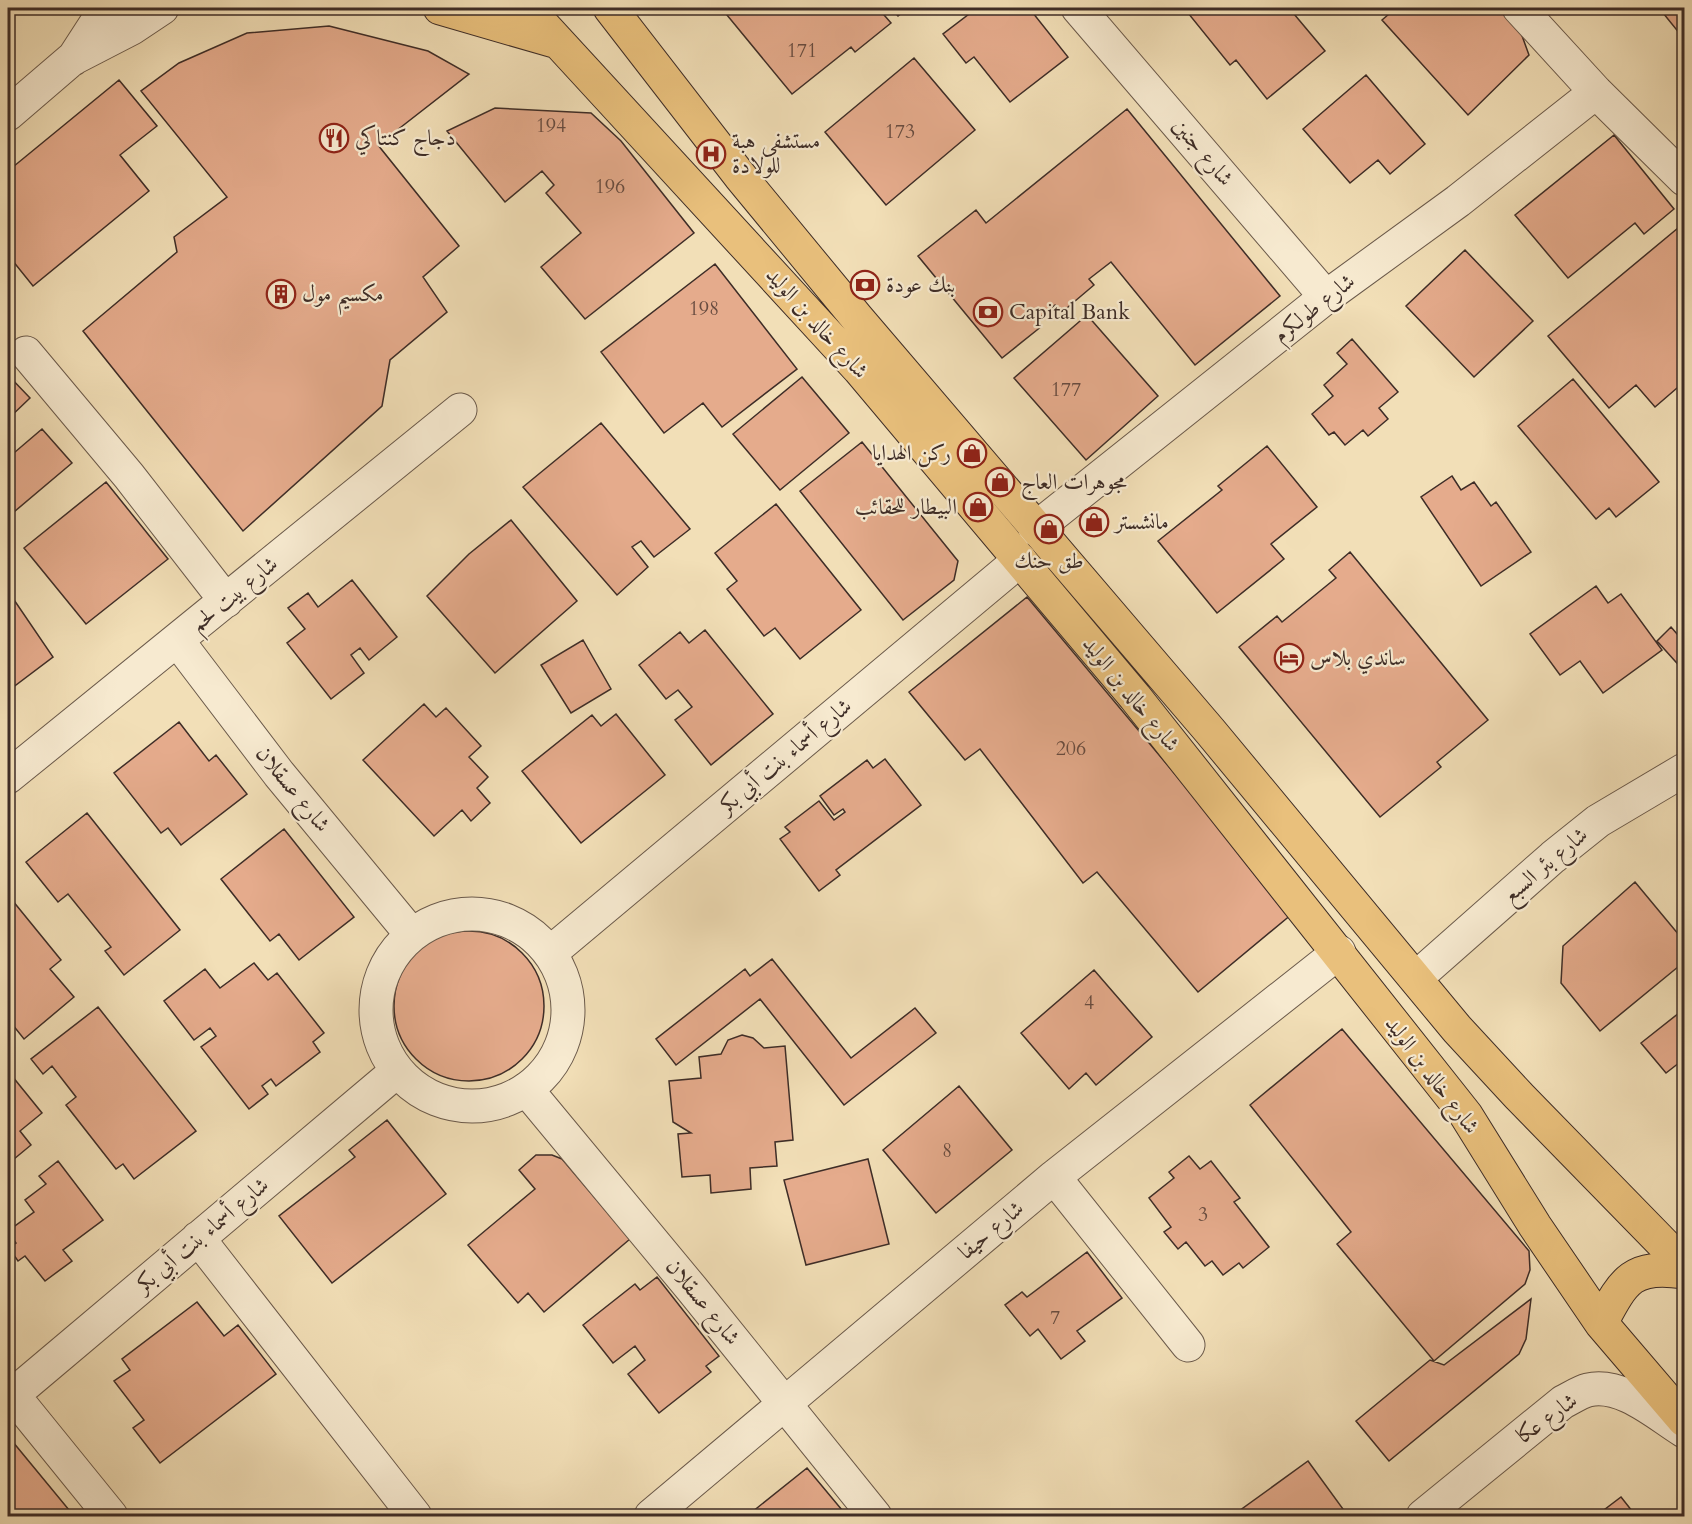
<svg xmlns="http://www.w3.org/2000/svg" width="1692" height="1524" font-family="Cardo,Amiri,serif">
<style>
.building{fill:#e5ab8c;stroke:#3e2d27;stroke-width:1.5}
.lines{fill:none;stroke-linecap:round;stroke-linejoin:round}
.minor-casing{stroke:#6b5a4b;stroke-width:35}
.major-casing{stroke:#3e2d27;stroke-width:35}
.minor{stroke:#f7ead0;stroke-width:33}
.major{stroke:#e9c07c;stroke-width:33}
.labels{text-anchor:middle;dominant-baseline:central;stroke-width:4.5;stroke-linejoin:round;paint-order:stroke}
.number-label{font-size:20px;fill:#684c40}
.poi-label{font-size:22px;fill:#3e2d27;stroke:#f7ead0;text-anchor:start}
.street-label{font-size:22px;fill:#3e2d27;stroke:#f7ead0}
</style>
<rect width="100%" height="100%" fill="#f2dfb7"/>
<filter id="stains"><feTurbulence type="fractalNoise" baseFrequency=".00333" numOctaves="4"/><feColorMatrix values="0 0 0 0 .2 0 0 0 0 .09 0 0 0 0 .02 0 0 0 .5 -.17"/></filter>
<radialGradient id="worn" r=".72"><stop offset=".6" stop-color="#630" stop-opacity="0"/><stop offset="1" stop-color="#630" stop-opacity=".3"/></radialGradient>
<path class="building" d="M8,8L15,12L8,19Z
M878,8L891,23L855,52L851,47L792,94L722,9Z
M891,8H908L898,16Z
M977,8H1029L1068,57L1010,102L974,57L966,63L943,34Z
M1195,8H1289L1325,51L1267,99L1236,60L1230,65L1188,13Z
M1396,8H1498L1521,33L1529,55L1468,115L1382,20Z
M1659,8H1684V39Z
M329,26L428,51L469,74L378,145L459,246L423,277L447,312L390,360L382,406L243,531L83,331L177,252L174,237L227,197L141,91L179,63L247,33Z
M914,58L975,130L886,205L825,132Z
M1366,75L1425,144L1390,174L1378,160L1350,183L1303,129Z
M119,80L157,126L120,155L149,191L33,286L8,255V171Z
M495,108L591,113L621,141L694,233L585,319L541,267L581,233L546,193L554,185L542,171L505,202L447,131Z
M1127,109L1280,296L1195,365L1111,262L1089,279L1094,285L1061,313L1055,305L1037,320L1042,326L1002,358L918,256L976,210L986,223Z
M1614,135L1674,209L1644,234L1635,223L1568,278L1515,215Z
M1684,223V382L1655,407L1636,385L1609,408L1548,336Z
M1465,250L1533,321L1474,377L1406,306Z
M715,264L797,369L722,427L703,403L664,433L601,352Z
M1087,315L1158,396L1086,460L1014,378Z
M1352,339L1398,392L1379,408L1388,419L1368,436L1363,430L1345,445L1334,432L1329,435L1312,414L1333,396L1324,385L1347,364L1337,353Z
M8,375L30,398L8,419Z
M802,377L849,433L780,490L733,434Z
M1573,379L1659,482L1616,517L1609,508L1596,519L1518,426Z
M601,423L690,529L654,557L641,541L632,547L648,567L617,595L523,487Z
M42,429L72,463L8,517V458Z
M862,442L958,561L954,580L903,620L800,491Z
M1267,446L1317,507L1271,544L1284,559L1217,613L1158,541L1222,490L1218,486Z
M1452,476L1461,490L1474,482L1491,506L1496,502L1531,552L1481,586L1421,497Z
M106,482L168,559L86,624L24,548Z
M776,504L861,610L800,659L775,628L764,636L727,589L737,581L715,553Z
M511,520L577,601L495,673L427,596L469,554Z
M1350,552L1488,720L1437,762L1441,767L1380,817L1239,647L1277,616L1282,622L1336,578L1329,570Z
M352,580L397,637L369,660L360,648L351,655L364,673L331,699L287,643L305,629L288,608L308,593L318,607Z
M1596,586L1608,603L1621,594L1662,650L1603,693L1580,661L1560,675L1530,634Z
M8,591L53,657L8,691Z
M1027,597L1292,914L1198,992L1097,872L1083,883L980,749L965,760L909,692Z
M1671,627L1684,642V671L1657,641Z
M705,630L773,714L711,765L675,720L692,707L678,690L666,699L639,665L680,632L689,643Z
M583,640L611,689L571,713L541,665Z
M424,704L436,717L446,708L481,746L469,757L488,777L477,788L490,803L471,821L462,810L434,836L363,760Z
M616,714L665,775L581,843L522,771L592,715L601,726Z
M179,722L209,761L216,755L247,794L181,845L168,828L161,833L114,773Z
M885,759L921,805L836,870L840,875L819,891L780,839L790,832L785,827L819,801L834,820L845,812L843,809L834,815L820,796L867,760L873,768Z
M87,813L180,930L124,975L105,951L111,947L68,894L58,902L26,862Z
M284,829L354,917L299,960L279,934L270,941L221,879Z
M1635,882L1684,941V962L1600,1031L1561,983L1563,946Z
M8,895L61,960L50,969L74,997L24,1039L8,1019Z
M394 1006a75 75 0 1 1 150 0a75 75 0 1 1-150 0Z
M772,959L851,1058L915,1008L936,1033L844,1105L760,999L676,1065L656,1039L745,969L750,976Z
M254,963L268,980L277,973L324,1033L313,1042L320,1052L276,1086L271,1079L262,1086L268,1094L249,1109L201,1047L216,1036L210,1028L194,1040L164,1001L205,969L220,988Z
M1094,970L1152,1037L1096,1085L1086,1073L1069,1089L1021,1033Z
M98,1007L196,1131L134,1179L123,1164L116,1169L66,1105L76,1097L52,1066L43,1074L31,1059Z
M1684,1009V1059L1666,1073L1641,1043Z
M1342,1029L1529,1251L1530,1270L1525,1284L1434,1361L1337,1244L1351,1232L1250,1105Z
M742,1035L753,1038L764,1048L785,1046L793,1140L775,1142L777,1166L750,1168L751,1189L711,1193L710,1175L682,1177L678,1134L691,1133L673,1122L669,1081L701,1078L699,1057L721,1054L728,1040Z
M8,1071L42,1113L20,1131L31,1145L8,1164Z
M959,1086L1012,1150L936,1213L883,1150Z
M387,1120L446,1194L332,1283L279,1216L355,1157L349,1150Z
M536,1155H552L562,1159L630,1239L544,1312L528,1293L518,1303L468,1245L535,1189L519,1170Z
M1189,1156L1200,1169L1211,1161L1240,1198L1234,1202L1269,1247L1243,1268L1239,1263L1223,1275L1212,1261L1205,1266L1186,1242L1178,1249L1164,1232L1171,1227L1149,1198L1174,1178L1169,1172Z
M868,1159L889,1244L806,1265L784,1180Z
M58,1161L103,1220L63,1250L72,1261L45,1281L25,1256L18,1261L9,1248L16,1243L8,1231L34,1212L25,1200L46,1184L39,1176Z
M1087,1252L1122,1298L1077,1331L1085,1341L1061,1359L1038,1329L1030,1336L1005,1305L1022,1292L1027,1297Z
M657,1277L719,1356L706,1366L711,1372L659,1413L628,1374L645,1360L635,1346L613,1363L583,1325L635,1284L640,1290Z
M1531,1299L1526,1339L1519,1354L1389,1461L1356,1421L1430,1360L1444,1365Z
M197,1302L224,1336L238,1325L276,1374L160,1463L133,1428L144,1420L114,1381L130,1370L122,1359Z
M8,1436L74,1516H8Z
M1308,1461L1343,1509L1333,1516H1232Z
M807,1468L847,1516H747Z
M1621,1497L1636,1516H1596Z"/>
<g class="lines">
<g class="minor-casing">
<path id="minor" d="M1078,8L1326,297
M1519,8L1596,92L1684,179
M73,59L106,8
M8,114L72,59L132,28L162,8
M26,353L129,476L226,601
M1035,529L1326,297L1458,201L1596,92
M177,640L279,774L412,935
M8,777L460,410
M376 1010a96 96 0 1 1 192 0a96 96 0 1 1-192 0Z
M550,953L1020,560
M1417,977L1553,857L1598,821L1684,770
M527,1090L692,1289L875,1516
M1054,1177L1188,1345
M198,1238L415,1516
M8,1389L111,1516
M8,1399L397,1071
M651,1516L1054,1177L1339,952
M1423,1516L1563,1402C1571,1398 1580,1392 1588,1390C1622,1382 1658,1415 1684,1431"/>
</g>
<g class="major-casing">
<path id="major" d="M440,8L554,41
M527,8L859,369L1135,697L1466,1115L1535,1226L1601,1323L1684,1420
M610,8L740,176L857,318L1210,731L1457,1029L1519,1096L1684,1265
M1601,1323C1624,1280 1632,1264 1684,1272"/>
</g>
<use href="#minor" class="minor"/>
<use href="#major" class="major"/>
</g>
<defs>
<g id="restaurant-ring" transform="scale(1.5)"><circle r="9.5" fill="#f7ead0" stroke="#8f2418" stroke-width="1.5"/><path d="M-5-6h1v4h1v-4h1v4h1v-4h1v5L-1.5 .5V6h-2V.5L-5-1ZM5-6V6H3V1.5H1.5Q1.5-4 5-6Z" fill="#8f2418"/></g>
<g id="hospital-ring" transform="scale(1.5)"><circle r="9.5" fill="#f7ead0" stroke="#8f2418" stroke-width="1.5"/><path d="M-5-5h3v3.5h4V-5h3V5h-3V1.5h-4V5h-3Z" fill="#8f2418"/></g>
<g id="bank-ring" transform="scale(1.5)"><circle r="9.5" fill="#f7ead0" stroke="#8f2418" stroke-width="1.5"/><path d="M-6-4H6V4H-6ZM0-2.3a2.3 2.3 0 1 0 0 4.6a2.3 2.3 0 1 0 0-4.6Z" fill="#8f2418"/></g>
<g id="building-ring" transform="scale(1.5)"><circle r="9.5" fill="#f7ead0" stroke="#8f2418" stroke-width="1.5"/><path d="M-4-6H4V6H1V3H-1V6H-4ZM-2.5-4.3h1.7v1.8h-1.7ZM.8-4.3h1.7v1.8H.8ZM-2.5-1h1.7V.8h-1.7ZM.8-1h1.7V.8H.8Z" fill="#8f2418"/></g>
<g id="shop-ring" transform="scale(1.5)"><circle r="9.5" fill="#f7ead0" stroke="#8f2418" stroke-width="1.5"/><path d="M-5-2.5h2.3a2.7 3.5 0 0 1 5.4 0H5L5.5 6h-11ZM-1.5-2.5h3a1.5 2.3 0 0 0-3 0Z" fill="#8f2418"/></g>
<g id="hotel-ring" transform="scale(1.5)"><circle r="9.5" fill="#f7ead0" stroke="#8f2418" stroke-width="1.5"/><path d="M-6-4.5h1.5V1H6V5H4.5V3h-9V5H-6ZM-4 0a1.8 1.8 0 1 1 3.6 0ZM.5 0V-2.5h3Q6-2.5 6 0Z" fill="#8f2418"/></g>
</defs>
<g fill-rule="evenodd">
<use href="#restaurant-ring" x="334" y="138"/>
<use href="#hospital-ring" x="711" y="154"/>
<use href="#bank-ring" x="865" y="285"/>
<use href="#building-ring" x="281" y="294"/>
<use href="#bank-ring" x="988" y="312"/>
<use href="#shop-ring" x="972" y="453"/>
<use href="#shop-ring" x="1000" y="482"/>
<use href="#shop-ring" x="978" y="507"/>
<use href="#shop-ring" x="1094" y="522"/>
<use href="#shop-ring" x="1049" y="529"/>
<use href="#hotel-ring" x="1289" y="658"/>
</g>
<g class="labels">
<g class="number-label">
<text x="802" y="50">171</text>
<text x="551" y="125">194</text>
<text x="900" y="131">173</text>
<text x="610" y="186">196</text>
<text x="704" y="308">198</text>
<text x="1066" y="389">177</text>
<text x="1071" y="748">206</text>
<text x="1089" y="1002">4</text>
<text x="947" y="1150">8</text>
<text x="1203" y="1214">3</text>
<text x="1055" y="1317">7</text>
</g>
<g class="poi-label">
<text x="355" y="138">دجاج كنتاكي</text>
<text x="732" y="141">مستشفى هبة<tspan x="732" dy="25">للولادة</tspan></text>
<text x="886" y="285">بنك عودة</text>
<text x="302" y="294">مكسيم مول</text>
<text x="1009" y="312">Capital Bank</text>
<text x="951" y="453" text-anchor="end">ركن الهدايا</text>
<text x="1021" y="482">مجوهرات العاج</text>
<text x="957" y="507" text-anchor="end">البيطار للحقائب</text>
<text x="1115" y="522">مانشستر</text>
<text x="1049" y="561" text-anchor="middle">طق حنك</text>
<text x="1310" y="658">ساندي بلاس</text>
</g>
<g class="street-label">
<text transform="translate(1203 152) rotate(50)">شارع جنين</text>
<text transform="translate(1314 308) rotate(-38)">شارع طولكرم</text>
<text transform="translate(817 323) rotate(48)">شارع خالد بن الوليد</text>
<text transform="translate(234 594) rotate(-39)">شارع بيت لحم</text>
<text transform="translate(1131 694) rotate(51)">شارع خالد بن الوليد</text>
<text transform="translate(785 756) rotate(-40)">شارع أسماء بنت أبي بكر</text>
<text transform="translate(293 789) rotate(51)">شارع عسقلان</text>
<text transform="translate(1545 865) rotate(-40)">شارع بئر السبع</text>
<text transform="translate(1432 1075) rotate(53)">شارع خالد بن الوليد</text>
<text transform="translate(991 1230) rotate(-40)">شارع حيفا</text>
<text transform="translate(202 1235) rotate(-40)">شارع أسماء بنت أبي بكر</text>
<text transform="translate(703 1302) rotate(51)">شارع عسقلان</text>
<text transform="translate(1547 1418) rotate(-36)">شارع عكا</text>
</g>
</g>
<rect width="1692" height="1524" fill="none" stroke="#f2dfb7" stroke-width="30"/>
<rect x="9" y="9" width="1674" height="1506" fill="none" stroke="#3e2d27" stroke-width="3"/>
<rect x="15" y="15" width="1662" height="1494" fill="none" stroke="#3e2d27" stroke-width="1.5"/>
<rect width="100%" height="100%" filter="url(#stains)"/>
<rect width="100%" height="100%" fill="url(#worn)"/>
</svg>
